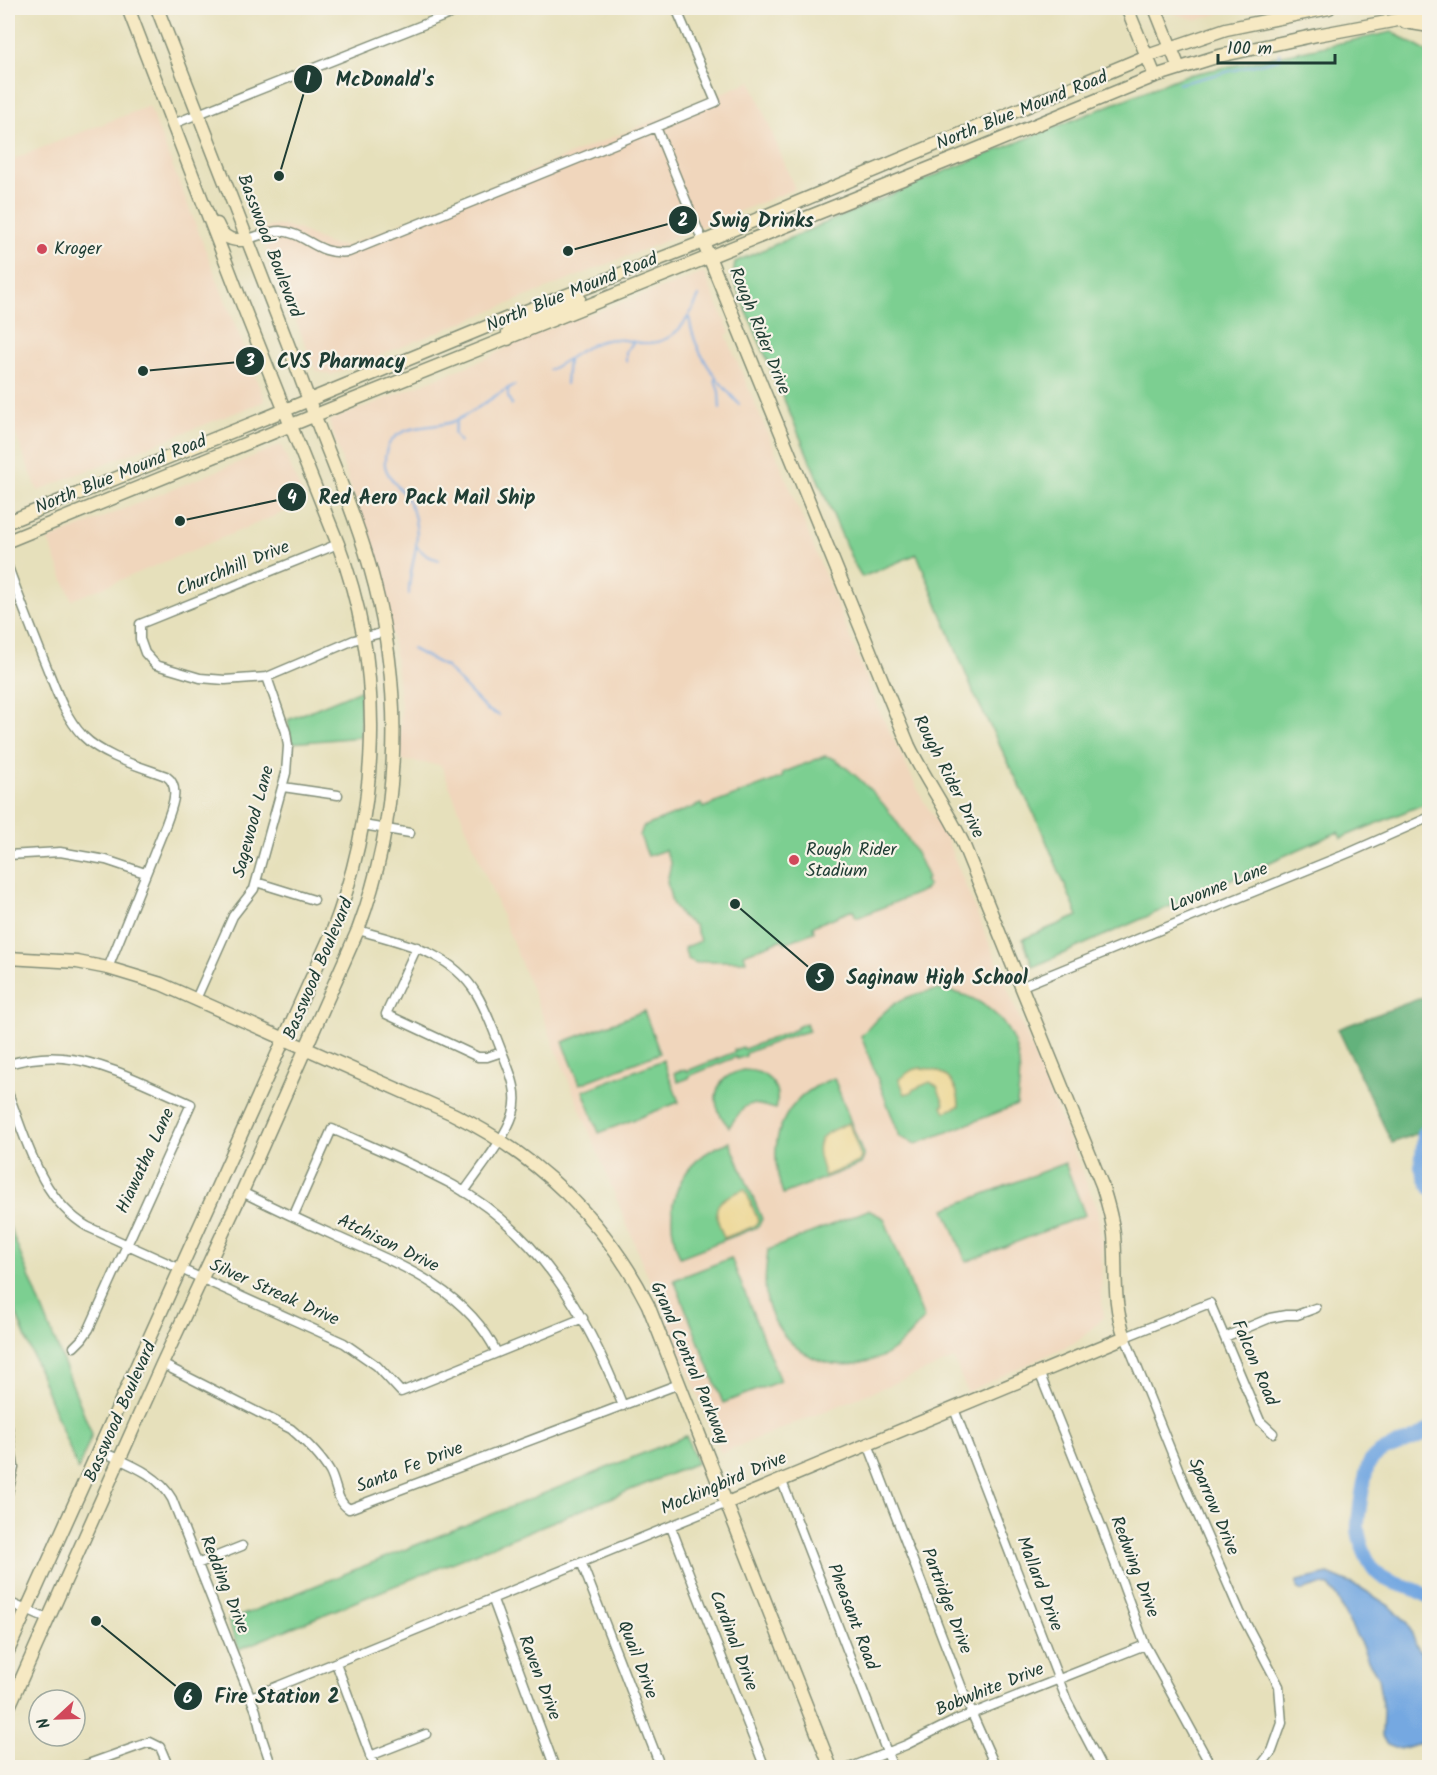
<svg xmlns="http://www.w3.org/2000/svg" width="1437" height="1775" font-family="Kalam,sans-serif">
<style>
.built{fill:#f0d6bc}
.green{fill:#7bcf91;stroke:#4d8662;stroke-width:1.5}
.forest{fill:#64b27b;stroke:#427858;stroke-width:1.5}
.sand{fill:#eeda9e;stroke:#868c69;stroke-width:1.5}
.water{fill:#74a8e1;stroke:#4a728a;stroke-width:1.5}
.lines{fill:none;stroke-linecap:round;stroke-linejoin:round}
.stream{stroke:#74a8e1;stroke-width:2}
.river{stroke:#74a8e1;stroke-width:14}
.street-casing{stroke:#828e78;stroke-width:11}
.secondary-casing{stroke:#828e78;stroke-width:15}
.street{stroke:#fff;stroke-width:8}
.secondary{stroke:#f6e9c3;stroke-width:12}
.poi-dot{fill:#d1495b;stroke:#f7f3e8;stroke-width:2}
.labels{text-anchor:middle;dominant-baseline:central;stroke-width:4.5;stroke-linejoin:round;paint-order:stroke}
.street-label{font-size:18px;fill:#1f3d34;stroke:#f7f3e8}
.poi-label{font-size:18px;fill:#1f3d34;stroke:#f7f3e8;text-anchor:start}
.leader{fill:none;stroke:#1f3d34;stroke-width:2}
.callout-dot{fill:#1f3d34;stroke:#f7f3e8;stroke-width:2}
.mark-label{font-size:18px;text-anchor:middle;font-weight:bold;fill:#fff}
.callout-label{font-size:20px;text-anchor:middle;font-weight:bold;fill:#1f3d34;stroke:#f7f3e8;stroke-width:4.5;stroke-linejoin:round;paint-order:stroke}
</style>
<rect width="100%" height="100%" fill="#f7f3e8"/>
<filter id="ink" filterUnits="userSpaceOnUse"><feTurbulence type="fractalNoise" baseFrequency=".0167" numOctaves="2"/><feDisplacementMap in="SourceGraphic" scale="12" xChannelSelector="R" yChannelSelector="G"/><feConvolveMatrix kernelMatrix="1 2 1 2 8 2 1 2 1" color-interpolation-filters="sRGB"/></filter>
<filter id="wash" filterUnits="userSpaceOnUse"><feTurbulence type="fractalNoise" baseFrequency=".008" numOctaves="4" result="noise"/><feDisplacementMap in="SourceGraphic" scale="24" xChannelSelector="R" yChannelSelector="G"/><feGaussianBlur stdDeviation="1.35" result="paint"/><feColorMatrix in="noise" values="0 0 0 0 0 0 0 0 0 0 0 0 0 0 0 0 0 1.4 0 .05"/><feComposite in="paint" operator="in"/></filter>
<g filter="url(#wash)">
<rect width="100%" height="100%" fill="#e6e0bb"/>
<path class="built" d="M1167,8H1236L1198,20L1175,14Z
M751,81L795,189L331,375L316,371L259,230L270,226H282L298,229L328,244L345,246Z
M149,106L265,401L73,476L38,491L8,416V161Z
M704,273L730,333L726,335L780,463L880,712L924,802L939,825L945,835L1097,1208L1102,1244L1101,1296L1104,1317L1078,1341L967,1392L954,1359L721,1453L663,1308L646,1272L441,765L399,760L401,707L395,654L383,587L329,421L490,357L523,338Z
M281,445L306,503L72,600L48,540Z"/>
<path class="green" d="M1392,32L1429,53V802L1341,838L1338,832L1033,967L1023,939L1078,916L1039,824L974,694L917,554L862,577L853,562L733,279L735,262L948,170L1183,76Z
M360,690L361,737L291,743L288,720Z
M825,756C835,757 841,764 849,770C884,799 910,836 928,878L925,880L928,885L925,890L859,917H856L853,910L813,926L814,932L785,943L783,939L744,954L746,961H706L696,963L688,959L684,948L700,941L695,926L681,916L672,903L667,882L671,864L665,850L648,856L640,836L643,827L701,804L703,808L705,807L783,777L782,773Z
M937,990C979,992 1014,1020 1019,1064C1021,1077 1018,1092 1017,1105L916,1144L900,1137L861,1036C887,1008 897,995 937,990Z
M644,1011L660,1053L580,1084L563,1042Z
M806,1023L809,1031L799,1034L798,1033L746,1053V1056L737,1059L736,1057L689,1076V1078L678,1082L674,1073L685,1069L687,1071L735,1052L734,1050L743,1047L744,1049L797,1029V1027Z
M663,1060L679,1102L599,1133L583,1091Z
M743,1070C766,1070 782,1084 776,1109C744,1101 748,1101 729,1127C709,1105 711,1078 743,1070Z
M834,1078L864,1157L861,1164L783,1194C765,1142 781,1098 834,1078Z
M730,1142L762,1219L758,1227L680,1257C660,1208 678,1159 730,1142Z
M1065,1163L1085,1215L966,1262L945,1209Z
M868,1210L884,1218L924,1319C913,1331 902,1345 887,1354C880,1359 870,1361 861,1363C820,1372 780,1345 768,1305C763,1287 766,1268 768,1250Z
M8,1223L92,1434L78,1470L8,1293Z
M731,1258L780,1381L723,1403L674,1280Z
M686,1436L697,1463L239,1649L228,1621Z"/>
<path class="forest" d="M1429,995V1129L1392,1143L1338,1029Z"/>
<path class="sand" d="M920,1068C944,1068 959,1083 959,1106L945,1112L942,1106L944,1104L937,1086L930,1082L912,1090V1092L905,1094L899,1079L912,1070Z
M849,1123L861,1157L859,1162L825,1176C813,1142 815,1136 849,1123Z
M745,1189L758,1220L755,1226L724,1238C711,1205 713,1202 745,1189Z"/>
<path class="water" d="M1328,1574L1361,1588L1391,1607L1408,1623L1416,1645L1429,1665V1738L1420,1743L1400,1749L1387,1744L1382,1737L1383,1711L1378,1677L1369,1662L1362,1646L1344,1613L1337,1597L1329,1586L1320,1585L1301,1591L1297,1588V1581Z"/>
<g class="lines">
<path class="stream" d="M1267,8V9
M1178,84L1279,59V53
M689,317C694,353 715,378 739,404
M626,361V351L633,343
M549,370C569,361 584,344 606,340C618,337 631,342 643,343C674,345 688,321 699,296
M715,379L719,392L720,409
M566,384L568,360
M508,388V397L512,405
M457,421L454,433L460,442
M416,546L427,556L439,560
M409,594C408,571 420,548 416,526C415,516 411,504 405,496C399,486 388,479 385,466C384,456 387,443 395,437C410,424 434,428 452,422C475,413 492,395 515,385
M412,649L446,667L487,710L499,715"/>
<path class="river" d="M1430,1126L1424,1134L1421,1167L1430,1188
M1430,1428C1414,1445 1384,1443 1370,1462C1365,1468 1357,1521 1358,1530C1360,1543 1367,1562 1376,1572C1385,1582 1402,1585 1413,1589C1419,1591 1424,1595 1430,1598"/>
</g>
</g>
<g filter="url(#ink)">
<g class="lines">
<g class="street-casing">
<path id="street" d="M173,124L465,8
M656,127L716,102L676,8
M248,239C258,236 269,231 280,231C307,233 316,256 349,252L656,127L703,242
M338,544L140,624V639L145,653L156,665L200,678L225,680L267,677L354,640L385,632
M8,567C19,597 31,628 43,658C54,684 63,715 83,736C104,757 139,766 166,776C182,787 171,809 166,824L108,968
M283,787L338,795
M363,825L410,833
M8,855L60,852L106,860L145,873
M256,882L314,900
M358,930C402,943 450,951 476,993C487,1011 494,1032 502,1052C510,1072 520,1093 513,1114C505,1139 479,1170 464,1192
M417,947L386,1014L478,1057H487L502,1052
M1020,987L1351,852L1430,817
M196,999L233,916L254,889L286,773L288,746L286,732L267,677
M8,1064C26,1059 44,1056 63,1058C103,1061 154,1088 191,1104L89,1329L82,1339L74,1347
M8,1093C27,1141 40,1199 88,1227L344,1343L377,1366L401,1392L583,1318
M242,1192C272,1207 302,1221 333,1235C394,1262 466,1288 497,1353
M293,1217L332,1129C373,1147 414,1164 453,1185C541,1235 587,1315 623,1406
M1225,1337L1270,1318L1286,1315H1297L1316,1308
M162,1364L291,1429C305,1441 320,1455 330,1472C337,1485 336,1501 349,1509L679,1384
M1039,1372L1102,1528L1145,1645L1212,1768
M954,1409L1067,1701L1102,1768
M8,1427L14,1467L8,1493
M868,1444L972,1714L996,1768
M99,1450C125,1463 157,1472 172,1499L256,1711L262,1738L272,1768
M781,1479L893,1768
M671,1527L765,1768
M197,1564L242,1546
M582,1564L661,1768
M493,1600L555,1768
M8,1602L47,1619
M336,1663L375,1768
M251,1697L727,1503
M370,1756L426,1734
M77,1768L150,1742L160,1747L169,1768
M849,1768L906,1745L956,1720L1145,1645
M1259,1768L1272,1751L1282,1723L1279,1686L1240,1612L1186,1488L1125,1337L1210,1303L1260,1421L1273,1433"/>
</g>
<g class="secondary-casing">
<path id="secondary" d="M1127,8L1155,76
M1155,8L1179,68
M1405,22L1430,26
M217,224C223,239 233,242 248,239
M703,242L909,746C925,779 946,808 962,841L1102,1185C1107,1201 1112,1217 1114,1235C1117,1271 1112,1302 1125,1337L727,1503
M508,339V333L514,325L579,298
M8,522L268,417L508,318L703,242L1147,56L1226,29L1329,8
M8,541L323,412L970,152L1155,76L1219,56L1317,35L1430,14
M8,958L77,962L108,968L161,984L453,1114C537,1155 606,1221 648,1305L831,1768
M8,1651L331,935C380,811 386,670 338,544L241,301L128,8
M8,1709L162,1364L242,1192L358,930C399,821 404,699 375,586C363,538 345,493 327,448C312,410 299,372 284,334C242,225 199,116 157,8"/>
</g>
<use href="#street" class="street"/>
<use href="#secondary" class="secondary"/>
</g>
</g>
<g class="poi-dot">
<circle cx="42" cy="249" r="6"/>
<circle cx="794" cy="860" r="6"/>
</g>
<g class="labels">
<g class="street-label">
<text transform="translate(1022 111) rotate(-22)">North Blue Mound Road</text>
<text transform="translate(269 246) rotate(69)">Basswood Boulevard</text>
<text transform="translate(572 293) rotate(-22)">North Blue Mound Road</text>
<text transform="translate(759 331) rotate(68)">Rough Rider Drive</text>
<text transform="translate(121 475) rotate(-22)">North Blue Mound Road</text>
<text transform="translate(233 569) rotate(-22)">Churchhill Drive</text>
<text transform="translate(948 777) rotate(63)">Rough Rider Drive</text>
<text transform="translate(254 822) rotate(-75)">Sagewood Lane</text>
<text transform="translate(1219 888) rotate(-22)">Lavonne Lane</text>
<text transform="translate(319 969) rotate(-67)">Basswood Boulevard</text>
<text transform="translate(146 1161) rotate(-65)">Hiawatha Lane</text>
<text transform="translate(388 1244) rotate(26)">Atchison Drive</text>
<text transform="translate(274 1293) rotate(24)">Silver Streak Drive</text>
<text transform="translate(689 1363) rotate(67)">Grand Central Parkway</text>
<text transform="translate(1254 1363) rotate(67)">Falcon Road</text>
<text transform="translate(121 1412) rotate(-66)">Basswood Boulevard</text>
<text transform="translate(410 1468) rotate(-21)">Santa Fe Drive</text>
<text transform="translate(724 1484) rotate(-23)">Mockingbird Drive</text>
<text transform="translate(1213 1507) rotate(67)">Sparrow Drive</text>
<text transform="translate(1134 1567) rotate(69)">Redwing Drive</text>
<text transform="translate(1039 1584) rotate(69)">Mallard Drive</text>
<text transform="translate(224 1585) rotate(68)">Redding Drive</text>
<text transform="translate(946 1601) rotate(69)">Partridge Drive</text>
<text transform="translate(852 1617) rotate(69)">Pheasant Road</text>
<text transform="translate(733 1641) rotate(69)">Cardinal Drive</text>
<text transform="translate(637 1660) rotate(69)">Quail Drive</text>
<text transform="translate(539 1678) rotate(69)">Raven Drive</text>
<text transform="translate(990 1690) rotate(-22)">Bobwhite Drive</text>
</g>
<g class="poi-label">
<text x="54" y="249">Kroger</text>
<text x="806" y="850">Rough Rider<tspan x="806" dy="21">Stadium</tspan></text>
</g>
</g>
<path class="leader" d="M279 176L308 79M568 251L683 220M143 371L250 361M180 521L292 497M735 904L820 977M96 1621L188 1696"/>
<g class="callout-dot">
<circle cx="279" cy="176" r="6"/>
<circle cx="568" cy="251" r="6"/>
<circle cx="143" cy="371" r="6"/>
<circle cx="180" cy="521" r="6"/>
<circle cx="735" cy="904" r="6"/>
<circle cx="96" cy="1621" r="6"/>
<circle cx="308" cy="79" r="15"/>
<circle cx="683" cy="220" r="15"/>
<circle cx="250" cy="361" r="15"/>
<circle cx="292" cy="497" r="15"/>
<circle cx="820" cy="977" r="15"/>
<circle cx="188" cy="1696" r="15"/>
</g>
<g class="mark-label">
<text x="308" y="85">1</text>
<text x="683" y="226">2</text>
<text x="250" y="367">3</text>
<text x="292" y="503">4</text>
<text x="820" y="983">5</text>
<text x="188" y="1703">6</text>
</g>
<g class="callout-label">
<text x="385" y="86">McDonald's</text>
<text x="762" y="227">Swig Drinks</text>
<text x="341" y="368">CVS Pharmacy</text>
<text x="427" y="504">Red Aero Pack Mail Ship</text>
<text x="937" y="984">Saginaw High School</text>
<text x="277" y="1703">Fire Station 2</text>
</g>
<rect width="1437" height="1775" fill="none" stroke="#f7f3e8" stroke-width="30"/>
<g transform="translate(57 1718) rotate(248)"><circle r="28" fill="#f7f3e8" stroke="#a1aaa0" stroke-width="1.5"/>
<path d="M0-4.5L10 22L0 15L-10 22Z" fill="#d1495b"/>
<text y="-9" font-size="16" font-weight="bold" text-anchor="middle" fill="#1f3d34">N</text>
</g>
<path d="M1218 54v9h117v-9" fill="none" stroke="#1f3d34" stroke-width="3"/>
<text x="1227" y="54" font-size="18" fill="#1f3d34" stroke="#f7f3e8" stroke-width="4.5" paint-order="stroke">100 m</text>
</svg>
